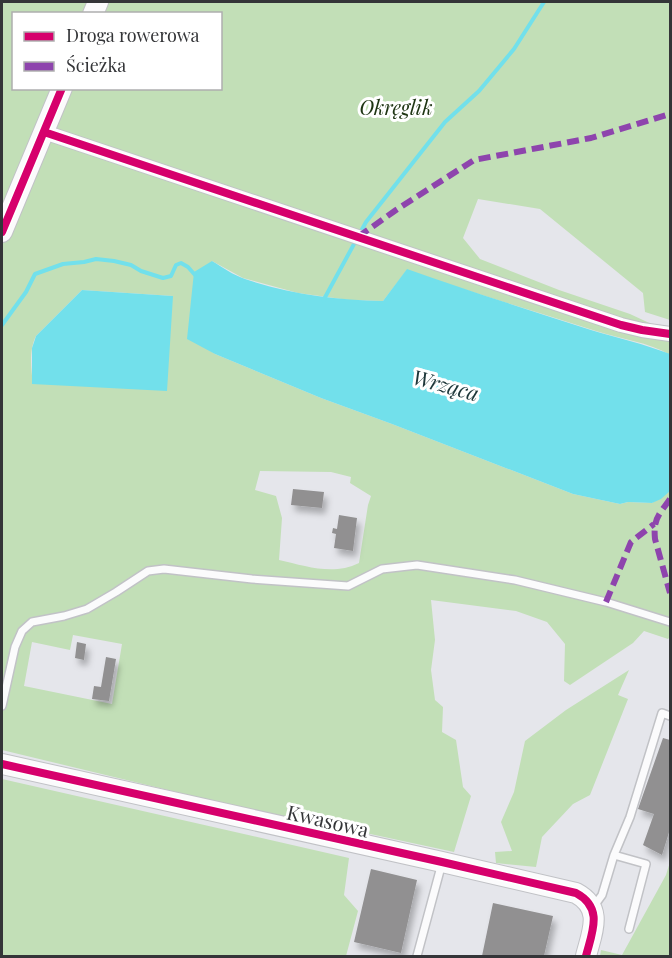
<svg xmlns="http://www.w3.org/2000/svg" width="672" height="958" font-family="'Playfair Display',serif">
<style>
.green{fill:#c2dfb7;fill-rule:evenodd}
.water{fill:#72e0eb}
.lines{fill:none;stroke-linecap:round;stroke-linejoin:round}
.stream{stroke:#72e0eb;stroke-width:4}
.building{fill:#919091;filter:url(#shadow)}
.lane-casing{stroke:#c1c2c6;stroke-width:10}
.street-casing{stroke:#c1c2c6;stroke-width:16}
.secondary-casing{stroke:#c1c2c6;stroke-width:22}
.lane{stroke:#fbfbfc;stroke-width:7}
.street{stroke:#fbfbfc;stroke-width:14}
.secondary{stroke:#fbfbfc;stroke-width:20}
.quiet{stroke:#8e44ad;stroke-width:6;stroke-dasharray:12 6;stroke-linecap:butt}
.cycleway-casing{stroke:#fff;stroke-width:11}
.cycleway{stroke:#d6006c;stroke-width:8}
.labels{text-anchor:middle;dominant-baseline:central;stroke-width:6;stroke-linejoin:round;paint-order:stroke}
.park-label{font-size:20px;font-style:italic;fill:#1d3412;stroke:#fff}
.street-label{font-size:20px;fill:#343538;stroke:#fff}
.water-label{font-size:21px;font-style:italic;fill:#1d3639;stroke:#fff}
</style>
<defs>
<filter id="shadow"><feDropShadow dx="3.5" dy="6" stdDeviation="3" flood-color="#0004"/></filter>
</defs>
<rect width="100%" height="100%" fill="#e5e6eb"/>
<path class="green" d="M2,2H670V320L645,312L643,293L540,209L478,199L463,238L480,259L559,290L630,314L660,328L670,326V355C649,342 620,339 596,331C533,311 470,292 407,270L383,301L349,300L298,293L243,278L212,261L206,348L215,354L321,398L392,424L573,494L620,504L628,502L652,503L670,491V637L668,639L644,631L633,643L570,685L564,681L565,644L547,622L516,611L431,600L435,640L431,670L435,700L443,707L442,732L456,740L463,787L471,796L454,852L347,829L313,825L2,750ZM14,14H220V88H14ZM82,290L173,296L33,384C31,368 29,350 36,336ZM260,471L331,472L351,477L350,483L371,496L368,505L359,563C333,576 306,566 279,560L282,518L276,496L255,490ZM73,635L122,644L112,704L24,686L32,642L70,650Z
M629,670L618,695L628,699L590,795L573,804L542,837L536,867L496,863L495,852L512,851L501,822L514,792L525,741L566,710Z
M2,779L349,858L344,895L358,911L346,956H2Z
M670,862V956H600L601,950L622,955L666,875Z"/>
<path class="water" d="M212,261C222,267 233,275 245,279C289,294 336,300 383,301L407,269C468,291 530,310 591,330C618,338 644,344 670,354V491L661,499L652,503L628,502L620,504L573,494L392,424L321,398L215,354L187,339L194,272Z
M82,290L173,296L167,391L32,384V348L36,336Z"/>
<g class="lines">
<path class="stream" d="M323,301L366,222L445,122L479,91L514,49L544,2
M2,325L26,292L35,274L63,264L84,262L96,259L114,261L131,265L141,271L163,278L171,276L176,265L181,263L188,267L195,275"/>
</g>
<path class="building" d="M293,489L324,492L322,508L291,505Z
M339,515L357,518L353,551L334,548L336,534L332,533L333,528L337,529Z
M77,642L86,644L84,660L75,658Z
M106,657L116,659L109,701L92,699L94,686L101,687Z
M663,738L670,740V829L662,855L643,845L654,814L638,809Z
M371,869L417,880L401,953L354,942Z
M493,903L553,916L544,956H482Z"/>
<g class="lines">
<g class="lane-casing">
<path id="lane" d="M2,706L15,647L22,631L32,622L64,616L87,609L116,592L148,571L164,569L252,579L348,586L382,569L417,565L515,580L606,602L670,622
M614,855L646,864L629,929
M594,906L602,895L614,855L630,817L662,713L670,716
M417,956L442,863"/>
</g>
<g class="street-casing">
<path id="street" d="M44,132L621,325L642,330L670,334"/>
</g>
<g class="secondary-casing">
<path id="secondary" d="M93,14L98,2
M2,232L62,88
M2,764L442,862L576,893C604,908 592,932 586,956"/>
</g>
<use href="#lane" class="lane"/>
<use href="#street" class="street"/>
<use href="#secondary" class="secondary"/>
<path class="quiet" d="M358,237L396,210L474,160L591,138L670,114
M670,499C659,515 653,518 655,539L670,593
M606,602L631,542L654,524"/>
<g class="cycleway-casing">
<path id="cycleway" d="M44,132L621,325L642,330L670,334
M2,232L62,88
M2,764L442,862L576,893C604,908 592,932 586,956"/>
</g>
<use href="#cycleway" class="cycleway"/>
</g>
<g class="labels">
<g class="park-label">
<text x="396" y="106">Okręglik</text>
</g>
<g class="street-label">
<text transform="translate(328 820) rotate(13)">Kwasowa</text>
</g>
<g class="water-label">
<text transform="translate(446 384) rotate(15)">Wrząca</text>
</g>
</g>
<rect width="672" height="958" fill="none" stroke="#343538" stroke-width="6"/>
<rect x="12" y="12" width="210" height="78" fill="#ffffff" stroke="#aeaeaf" stroke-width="1.5"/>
<rect x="24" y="32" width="30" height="9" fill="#d6006c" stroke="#aeaeaf" stroke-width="1.5"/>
<text x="66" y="42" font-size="18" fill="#343538">Droga rowerowa</text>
<rect x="24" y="62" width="30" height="9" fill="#8e44ad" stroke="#aeaeaf" stroke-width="1.5"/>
<text x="66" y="72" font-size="18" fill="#343538">Ścieżka</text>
</svg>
